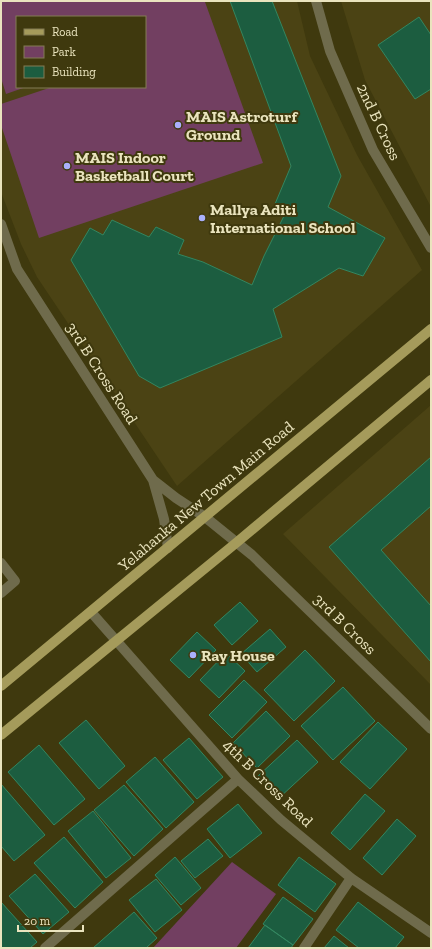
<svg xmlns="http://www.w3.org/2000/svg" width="432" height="949" font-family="'Zilla Slab',serif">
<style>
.built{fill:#4b4314;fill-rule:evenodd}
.green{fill:#723f61}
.building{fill:#1c5d40;stroke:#338660}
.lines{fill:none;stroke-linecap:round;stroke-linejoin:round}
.minor{stroke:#6f6b4c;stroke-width:10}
.major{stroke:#a59b5b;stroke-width:10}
.poi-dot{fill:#aab0fb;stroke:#3f390e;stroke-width:1.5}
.labels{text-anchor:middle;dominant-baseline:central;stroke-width:4;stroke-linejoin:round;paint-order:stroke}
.poi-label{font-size:16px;font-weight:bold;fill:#eae4be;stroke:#3f390e;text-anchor:start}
.street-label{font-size:16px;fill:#eae4be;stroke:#3f390e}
</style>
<rect width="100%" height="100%" fill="#3f390e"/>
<path class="built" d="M1,1H297L310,56L357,155L422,270L177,486L37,277L21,244L1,192ZM17,17H145V87H17Z
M341,1H431V207L365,80Z
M431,405V685L283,534Z"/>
<path class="green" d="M1,1H201L205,2L263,163L39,238L1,125V104L52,87H145V17H17V87H26L6,94L1,78Z
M232,862L276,894L236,948H153Z"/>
<path class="building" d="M230,1H272L341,176L328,207L385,238L363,276L339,268L273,309L282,337L160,388L139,376L71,260L90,228L103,235L112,220L149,237L156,227L184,240L178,254L203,262L252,285L264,256L286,212L275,204L291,166Z
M419,17L431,35V89L415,99L378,45Z
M431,457V506L381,550L431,606V662L329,547Z
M240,602L258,621L232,645L214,625Z
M270,629L286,647L257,672L241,654Z
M197,632L216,650L189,678L170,660Z
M305,650L335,681L294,721L264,690Z
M226,653L245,671L219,698L200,680Z
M244,680L267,702L232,738L209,715Z
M343,687L375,721L333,760L301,726Z
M266,711L290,736L257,768L233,743Z
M86,720L125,766L99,789L59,743Z
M378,722L407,749L370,789L340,762Z
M189,738L223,777L197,799L163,760Z
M297,740L318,762L279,798L258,776Z
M39,745L85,799L54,825L8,772Z
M155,757L194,802L166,828L126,782Z
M1,784L45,835L14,861L1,846Z
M124,785L163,829L134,856L94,810Z
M365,794L385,811L350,850L331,833Z
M238,804L262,833L230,858L207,829Z
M93,811L131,858L106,878L68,831Z
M397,819L416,836L382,875L363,858Z
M64,837L103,882L75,908L34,863Z
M208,839L223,856L195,878L181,861Z
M175,857L201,888L181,905L155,875Z
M299,857L336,884L315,912L278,885Z
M35,874L69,912L43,934L9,896Z
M156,879L182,910L155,932L129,900Z
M283,897L313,919L293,945L263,924Z
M1,902L37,942L30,948H1Z
M358,902L404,937L395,948H359L336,930Z
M134,912L157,938L146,948H93Z
M265,925L293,945L291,948H248Z
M334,936L349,948H324Z"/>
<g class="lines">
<path class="minor" d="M316,1L330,51L373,150L431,248
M1,224L17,269L153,480L176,498L205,517L252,555L431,729
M153,480L164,519L168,548
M1,563L15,581L1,593
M91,612L238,779L281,820L351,878L431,933
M45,948L238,779
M304,948L351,878"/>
<path class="major" d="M1,686L431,329
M1,735L236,543L431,380"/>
</g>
<g class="poi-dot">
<circle cx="178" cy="125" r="4"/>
<circle cx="67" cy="166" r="4"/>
<circle cx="202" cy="218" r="4"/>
<circle cx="193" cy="655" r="4"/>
</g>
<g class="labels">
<g class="poi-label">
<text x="186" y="116">MAIS Astroturf<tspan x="186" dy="18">Ground</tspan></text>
<text x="75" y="157">MAIS Indoor<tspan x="75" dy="18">Basketball Court</tspan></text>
<text x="210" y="209">Mallya Aditi<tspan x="210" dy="18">International School</tspan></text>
<text x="201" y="655">Ray House</text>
</g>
<g class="street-label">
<text transform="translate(379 122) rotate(65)">2nd B Cross</text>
<text transform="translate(102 373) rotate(57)">3rd B Cross Road</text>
<text transform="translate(206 496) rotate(-40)">Yelahanka New Town Main Road</text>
<text transform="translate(345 624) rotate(44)">3rd B Cross</text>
<text transform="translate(268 783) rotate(44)">4th B Cross Road</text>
</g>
</g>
<rect width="432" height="949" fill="none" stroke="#eae4be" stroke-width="4"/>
<rect x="16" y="16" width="130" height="72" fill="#3f390e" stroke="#837d54"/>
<rect x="24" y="29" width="20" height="6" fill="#a59b5b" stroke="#837d54"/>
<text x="52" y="36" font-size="12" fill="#eae4be">Road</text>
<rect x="24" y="46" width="20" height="12" fill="#723f61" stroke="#837d54"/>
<text x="52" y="56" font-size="12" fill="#eae4be">Park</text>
<rect x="24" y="66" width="20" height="12" fill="#1c5d40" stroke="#837d54"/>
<text x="52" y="76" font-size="12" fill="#eae4be">Building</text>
<path d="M18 925v6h65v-6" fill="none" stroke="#eae4be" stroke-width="2"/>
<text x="24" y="925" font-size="12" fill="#eae4be" stroke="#3f390e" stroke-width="3" paint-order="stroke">20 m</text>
</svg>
